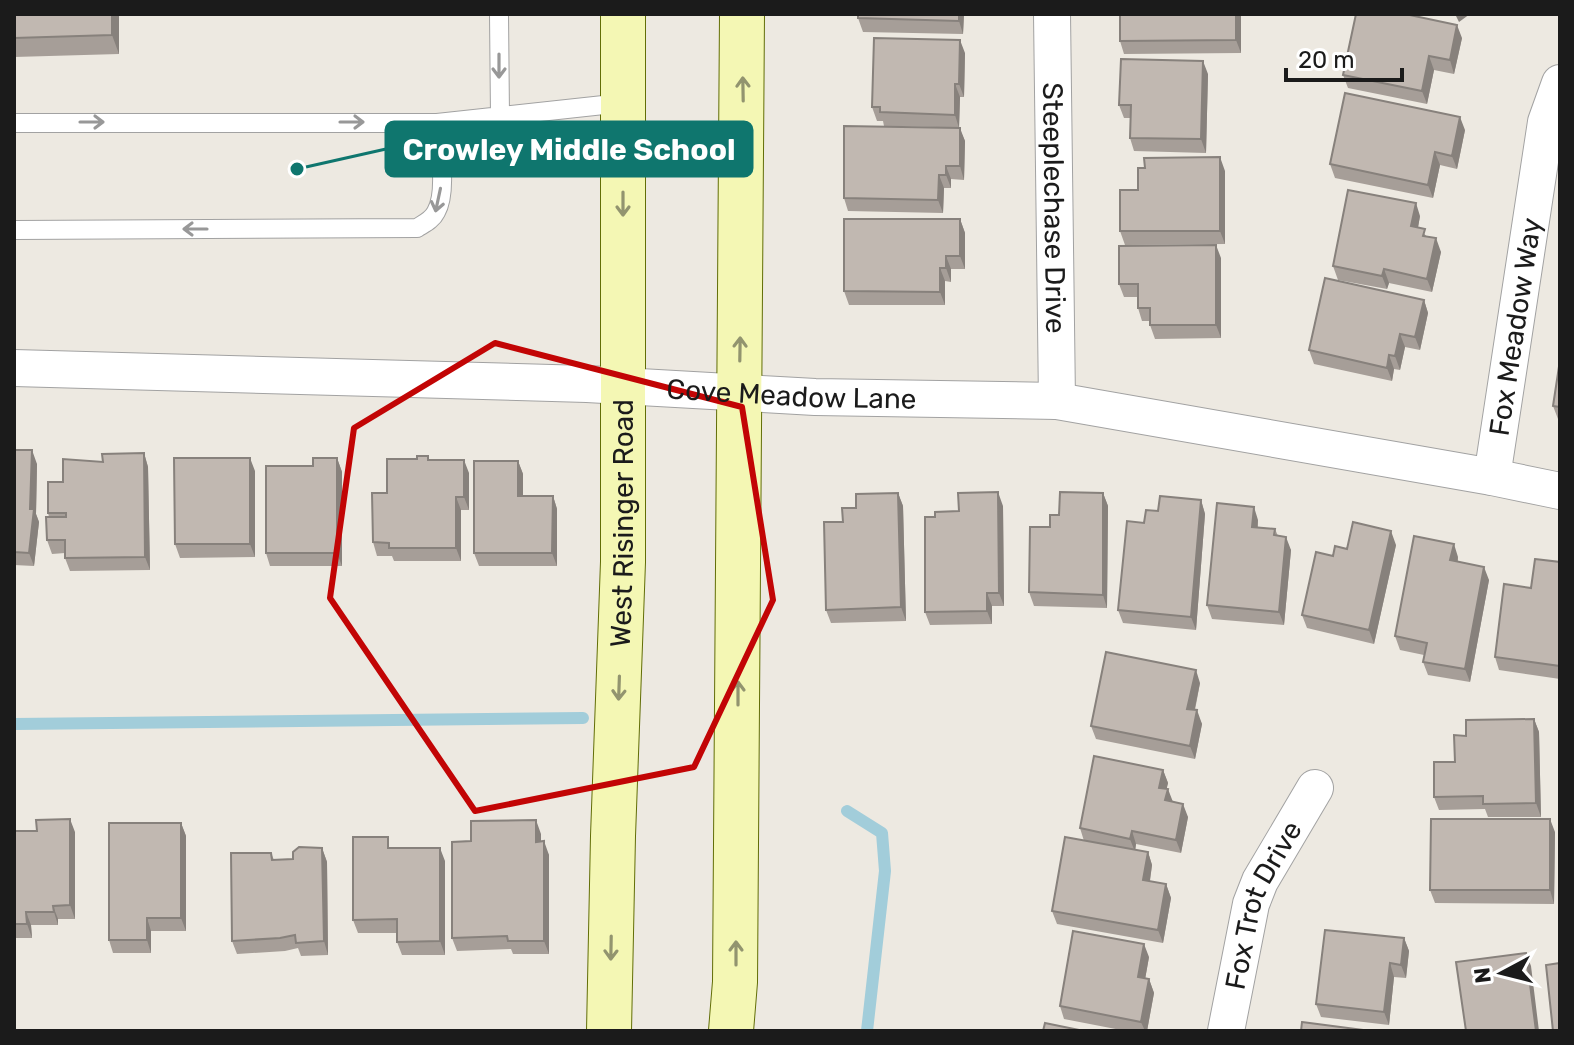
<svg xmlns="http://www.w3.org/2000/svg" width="1574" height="1045" font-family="Rubik,sans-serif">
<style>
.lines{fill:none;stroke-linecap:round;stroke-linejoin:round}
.stream{stroke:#a2cdda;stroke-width:12}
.service-casing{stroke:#a2a2a2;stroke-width:20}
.minor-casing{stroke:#a2a2a2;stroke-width:38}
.secondary-casing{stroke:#626e07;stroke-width:46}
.service{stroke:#fff;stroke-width:18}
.minor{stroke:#fff;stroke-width:36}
.secondary{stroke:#f4f7b4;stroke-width:44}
.wall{fill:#a69e98}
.shaded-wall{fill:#87817c}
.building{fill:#c1b8b1;stroke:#87817c;stroke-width:2}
.oneway{stroke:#989898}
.oneway2{stroke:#92946f}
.marked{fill:none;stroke:#c20505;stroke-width:6;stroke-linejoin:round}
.labels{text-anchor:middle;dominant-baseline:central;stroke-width:7;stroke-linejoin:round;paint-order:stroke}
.street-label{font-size:28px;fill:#1b1b1b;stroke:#fff}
.leader{fill:none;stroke:#0f766e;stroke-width:3}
.callout-dot{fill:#0f766e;stroke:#fff;stroke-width:3}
.callout{fill:#0f766e;stroke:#0f766e;stroke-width:3}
.callout-label{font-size:30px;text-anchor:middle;font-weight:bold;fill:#fff}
</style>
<rect width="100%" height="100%" fill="#ede9e1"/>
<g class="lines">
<path class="stream" d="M14,724L583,718
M847,811L882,833L885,871L867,1031"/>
<g class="service-casing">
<path id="service" d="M499,14L500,117
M14,123H437L622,103
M14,230L417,228C425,223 432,220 436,212C448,191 439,146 437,123"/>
</g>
<g class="minor-casing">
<g id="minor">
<path id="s1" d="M1052,14L1057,401"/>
<path id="s2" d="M14,368L587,384L815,397L1057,401L1492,477L1560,491"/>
<path id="s3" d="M1492,477L1546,122L1560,83"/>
<path id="s4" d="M1226,1031L1251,904L1260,881L1315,788"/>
</g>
</g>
<g class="secondary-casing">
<g id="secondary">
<path id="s5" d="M609,1031L613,836L623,562V14"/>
<path d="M731,1031L735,982L742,14"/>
</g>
</g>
<use href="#service" class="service"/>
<use href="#minor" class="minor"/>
<use href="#secondary" class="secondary"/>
</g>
<path class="wall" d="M14,14H119V54L14,57Z
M858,14H964L963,34L863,32L858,18Z
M1120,14H1241V53L1124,54L1120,41Z
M1462,38L1454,74L1434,70L1427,104L1348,88L1343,75Z
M965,53L964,97H960L959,128L965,141L964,180L951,179V188H944L943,213L848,211L844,198L937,127L884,126L883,121H877L872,107Z
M1208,74L1206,153L1134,151L1130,138V118H1124L1119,105Z
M1465,130L1457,169L1440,165L1433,198L1335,178L1330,164Z
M1225,171V244L1125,245L1120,231L1138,190Z
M1420,216L1418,227L1441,252L1432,292L1389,283L1387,289L1338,280L1333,266Z
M960,219L965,233V269H951V282L945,281V305H849L844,291Z
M1221,258V338L1155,339L1150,325V321H1142L1138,308V297H1124L1119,284Z
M1424,300L1428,313L1420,350L1405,347L1400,370L1394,369L1392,381L1314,364L1309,350Z
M1560,360V419H1558L1553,406Z
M14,450L37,464L36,514L39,522L34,566L14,565Z
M144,453L148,467L150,570L70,571L65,558V553L52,554L47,540L49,517L48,513L63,482L103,462Z
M337,458L342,472V566H270L266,553Z
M430,460L469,473V510H461V561H394L392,556H377L373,542L387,493Z
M518,461L523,474V496H553L557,509V566H479L474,553Z
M255,471V557L180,558L175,544Z
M898,493L903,506L906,621L831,623L826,610L843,522L856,508Z
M1103,493L1108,506L1107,608L1034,606L1029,592L1050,527L1059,515Z
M1201,500L1205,514L1196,630L1123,623L1118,610L1144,523L1158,511Z
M1003,506L1004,606H992V624L930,625L925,612L959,511Z
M1258,520V527L1275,529L1278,536L1291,550L1284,625L1212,619L1207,605Z
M1396,545L1374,644L1307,628L1302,615L1333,556L1347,549Z
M1458,557V562L1489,580L1470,682L1428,675L1423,662L1424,655L1400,650L1395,636Z
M1560,562V679L1499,670L1495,657L1531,588Z
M1200,683L1195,710L1202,724L1195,759L1096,739L1091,726Z
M1534,719L1539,732L1541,817H1488L1485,809L1439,810L1434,797L1455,762L1466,736Z
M1163,770L1168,783L1166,789L1172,802L1188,817L1181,853L1136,844L1135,850L1148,852L1152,865L1150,881L1166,884L1171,898L1163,943L1057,924L1052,911L1084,841L1080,828Z
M181,823L186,836V931H151V953H113L109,940Z
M14,831L75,832V919H58V925H31L32,938H14Z
M1555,832L1554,904L1435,903L1430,890Z
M541,834V841L549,855V954H513L511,949L457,951L452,938L471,841Z
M322,848L327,862L328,955L301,956L298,948L285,951L237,954L232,941L271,853L274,860L293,859Z
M392,848L445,861V955H402L397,942V933H358L353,920Z
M1404,938L1409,951L1406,978L1394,977L1389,1025L1321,1017L1316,1004Z
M1149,957L1145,979H1149L1154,993L1147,1031H1126L1064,1019L1060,1006Z"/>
<path class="shaded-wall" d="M112,14H119V54L112,35Z
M959,14H964L963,34L959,21Z
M1236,14H1241V53L1236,40Z
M1455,14H1470L1459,22Z
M1457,25L1462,38L1454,74L1450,60Z
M960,40L965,53L964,97L959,84Z
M1429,56L1434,70L1427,104L1422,91Z
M1203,61L1208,74L1206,153L1201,139Z
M955,84L960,97L959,128L955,115Z
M1460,117L1465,130L1457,169L1452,156Z
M960,128L965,141L964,180L960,166Z
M1435,152L1440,165L1433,198L1428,185Z
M1220,157L1225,171V244L1220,231Z
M946,166L951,179V188L946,175Z
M939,175L944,188L943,213L938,200Z
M1416,203L1420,216L1416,239L1411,226Z
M960,219L965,233V269L960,256Z
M1436,238L1441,252L1432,292L1427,279Z
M1216,245L1221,258V338L1216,325Z
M946,256L951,269V282L946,268Z
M940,268L945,281V305L940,292Z
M1384,269L1389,283L1387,289L1382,276Z
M1424,300L1428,313L1420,350L1415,337Z
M1400,334L1405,347L1400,370L1395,356Z
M1389,355L1394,369L1392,381L1387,368Z
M32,450L37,464L36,514L39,522L34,566L29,553Z
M144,453L148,467L150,570L145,557Z
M250,458L255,471V557L250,544Z
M337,458L342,472V566L337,553Z
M464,460L469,473V510L464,497Z
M518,461L523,474V509L518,496Z
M998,492L1003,506L1004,606L999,593Z
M898,493L903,506L906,621L901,607Z
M1103,493L1108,506L1107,608L1103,595Z
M553,496L557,509V566L552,553Z
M456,497L461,510V561L456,548Z
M1201,500L1205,514L1196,630L1191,617Z
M1254,507L1258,520L1256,540L1252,527Z
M1391,531L1396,545L1374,644L1369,630Z
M1286,537L1291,550L1284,625L1279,612Z
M1454,544L1458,557L1455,574L1450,560Z
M1484,567L1489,580L1470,682L1465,669Z
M987,593L992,606V624L987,611Z
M1196,670L1200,683L1192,722L1187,709Z
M1197,710L1202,724L1195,759L1190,746Z
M1534,719L1539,732L1541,817L1536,803Z
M1163,770L1168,783L1164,801L1159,788Z
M1168,789L1173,802L1165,800Z
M1183,804L1188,817L1181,853L1176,840Z
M70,819L75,832V919L70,905Z
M1550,819L1555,832L1554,904L1550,890Z
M536,820L541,834V855L536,842Z
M181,823L186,836V931L181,918Z
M1132,831L1136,844L1135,852L1130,839Z
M544,841L549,855V954L544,941Z
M322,848L327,862L328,955L324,941Z
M440,848L445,861V955L440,941Z
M1148,852L1152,865L1148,893L1143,880Z
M1166,884L1171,898L1163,943L1158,930Z
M53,906L58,919V925L54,912Z
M26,912L31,925L32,938L27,924Z
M147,918L151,931V953L147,940Z
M1404,938L1409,951L1406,978L1401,965Z
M1144,944L1149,957L1143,991L1138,977Z
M1526,953L1531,966L1539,1031H1536Z
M1390,963L1394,977L1389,1025L1384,1012Z
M1149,979L1154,993L1147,1031H1145L1141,1022Z"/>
<path class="building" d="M14,14H112V35L14,38Z
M858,14H959V21L858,18Z
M1120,14H1236V40L1120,41Z
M1356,14H1405L1457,25L1450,60L1429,56L1422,91L1343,75Z
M874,38L960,40L959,84H955V115L880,112V107H872Z
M1121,59L1203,61L1201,139L1130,138L1131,105H1119Z
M1345,93L1460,117L1452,156L1435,152L1428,185L1330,164Z
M844,126L960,128V166H946V175H939L938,200L844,198Z
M1220,157V231H1120V190H1138V168H1145L1144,158Z
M1348,190L1416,203L1411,226L1425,229L1423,236L1436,238L1427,279L1384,269L1382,276L1333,266Z
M844,219H960V256H946V268H940V292L844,291Z
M1216,245V325H1150V308H1138V284H1119V246Z
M1325,278L1424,300L1415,337L1400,334L1395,356L1389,355L1387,368L1309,350Z
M1560,360V407L1553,406Z
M14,450H32L30,509H34L29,553L14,552Z
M144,453L145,557L65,558V540H47L46,517H66V513H48V482H63V459L103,462L102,454Z
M417,456H428V460H464V497H456V548H389V543L373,542L372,493H387V459H417Z
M174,458H250V544H175Z
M313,458H337V553H266V466H313Z
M474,461H518V496H553L552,553H474Z
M998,492L999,593H987V611L925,612V517H935V512L959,511L958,493Z
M1060,492L1103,493V595L1029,592L1030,527H1050V515H1059Z
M898,493L901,607L826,610L824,522H843L842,508H856V494Z
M1160,496L1201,500L1191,617L1118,610L1127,521L1144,523L1146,510L1158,511Z
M1217,503L1254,507L1252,527L1275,529L1274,535L1286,537L1279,612L1207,605Z
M1353,522L1391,531L1369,630L1302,615L1316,552L1333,556L1335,546L1347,549Z
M1414,536L1454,544L1450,560L1484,567L1465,669L1423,662L1427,643L1395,636Z
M1535,559L1560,562V666L1495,657L1504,584L1531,588Z
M1106,652L1196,670L1187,709L1197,710L1190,746L1091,726Z
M1534,719L1536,803L1483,804V796L1434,797V762H1455L1454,735L1466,736V720Z
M1094,756L1163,770L1159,788L1168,789L1165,800L1183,804L1176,840L1132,831L1130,839L1080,828Z
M70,819V905L53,906L54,912H26L27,924H14V831H37L36,820Z
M1431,819H1550V890H1430Z
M536,820V842L544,841V941H508L507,936L452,938V842L471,841V821Z
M109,823H181V918H147V940H109Z
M353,837H388V848H440V941L397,942V919L353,920Z
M1065,837L1148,852L1143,880L1166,884L1158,930L1052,911Z
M299,847L322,848L324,941L296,943L295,935L280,938L232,941L231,853H271L272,860L293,859V852Z
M1325,930L1404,938L1401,965L1390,963L1384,1012L1316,1004Z
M1073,931L1144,944L1138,977L1149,979L1141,1022L1060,1006Z
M1526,953L1536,1031H1466L1456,962Z
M1560,963V1030L1553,1031L1546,965Z
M1302,1022L1371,1031H1301Z
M1045,1023L1084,1031H1043Z"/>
<defs><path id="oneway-shaft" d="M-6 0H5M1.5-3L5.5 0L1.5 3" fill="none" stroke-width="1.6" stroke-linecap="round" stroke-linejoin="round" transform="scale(2)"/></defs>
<g class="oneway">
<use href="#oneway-shaft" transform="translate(499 66) rotate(90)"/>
<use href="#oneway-shaft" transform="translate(92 122)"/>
<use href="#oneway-shaft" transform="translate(352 122)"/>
<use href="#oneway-shaft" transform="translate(438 200) rotate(102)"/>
<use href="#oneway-shaft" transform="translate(195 229) rotate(180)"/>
</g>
<g class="oneway2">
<use href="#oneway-shaft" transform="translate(743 89) rotate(-91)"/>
<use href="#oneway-shaft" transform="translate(623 204) rotate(90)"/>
<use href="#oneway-shaft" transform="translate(740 349) rotate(-89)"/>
<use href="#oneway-shaft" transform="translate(619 688) rotate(92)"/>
<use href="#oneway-shaft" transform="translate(738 693) rotate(-90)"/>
<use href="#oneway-shaft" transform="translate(611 948) rotate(91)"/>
<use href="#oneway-shaft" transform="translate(736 953) rotate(-90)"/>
</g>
<path class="marked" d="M495,343L742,407L773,600L694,767L475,811L330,598L354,428Z"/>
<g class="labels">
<g class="street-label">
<text stroke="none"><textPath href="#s1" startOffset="194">Steeplechase Drive</textPath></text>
<text stroke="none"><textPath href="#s3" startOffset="152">Fox Meadow Way</textPath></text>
<text stroke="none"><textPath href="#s2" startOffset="778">Cove Meadow Lane</textPath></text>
<text stroke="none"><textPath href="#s5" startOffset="508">West Risinger Road</textPath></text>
<text stroke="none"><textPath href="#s4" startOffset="132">Fox Trot Drive</textPath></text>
</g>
</g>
<path class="leader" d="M297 169L386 149"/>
<circle class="callout-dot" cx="297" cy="169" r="8"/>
<rect class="callout" x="386" y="122" width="366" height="54" rx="8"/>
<g class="callout-label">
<text x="569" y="160">Crowley Middle School</text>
</g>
<rect width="1574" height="1045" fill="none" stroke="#1b1b1b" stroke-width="32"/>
<g transform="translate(1502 973) rotate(263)" stroke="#ffffff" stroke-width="6" paint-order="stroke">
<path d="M0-6L14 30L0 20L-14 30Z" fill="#1b1b1b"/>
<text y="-12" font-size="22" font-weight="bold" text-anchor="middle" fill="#1b1b1b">N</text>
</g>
<path d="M1286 68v12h116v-12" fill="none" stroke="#1b1b1b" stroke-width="4"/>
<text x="1298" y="68" font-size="24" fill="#1b1b1b" stroke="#ffffff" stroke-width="6" paint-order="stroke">20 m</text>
</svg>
